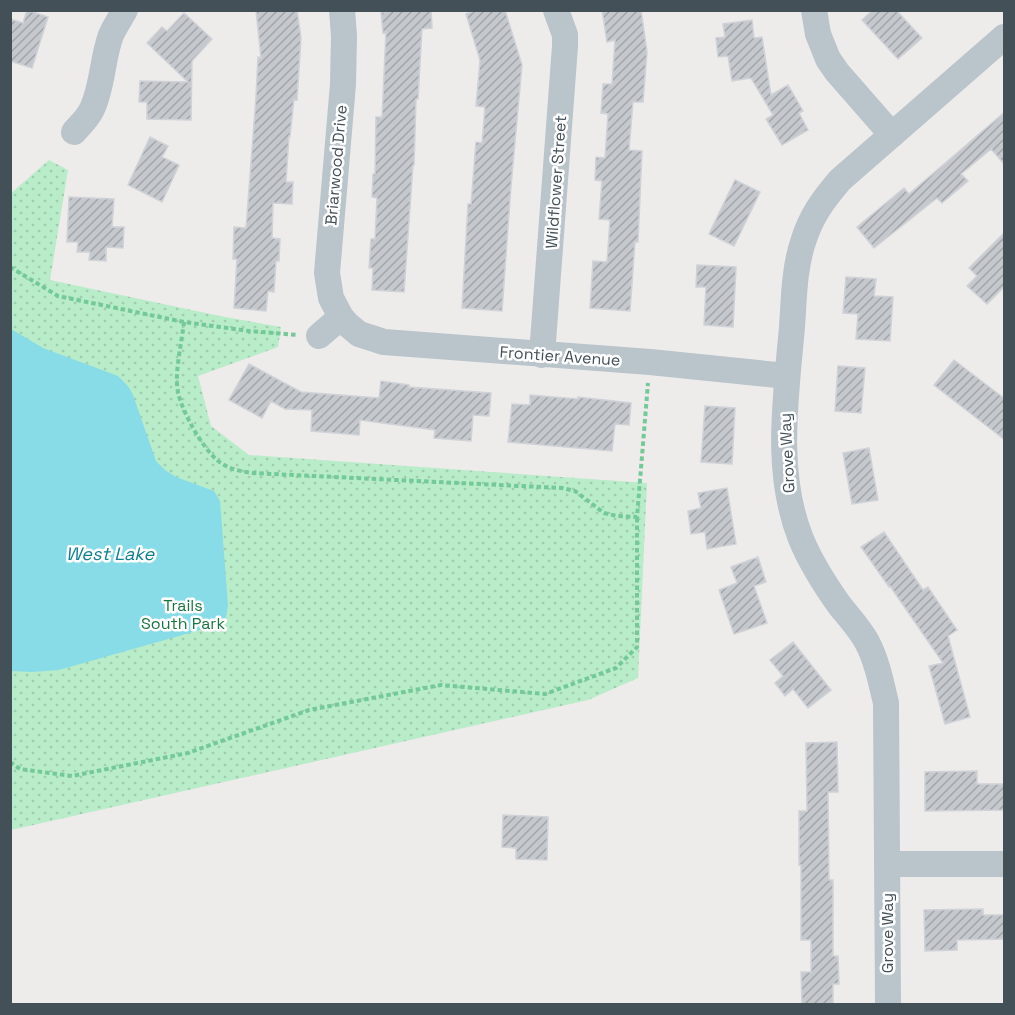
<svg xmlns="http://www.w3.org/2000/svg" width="1015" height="1015" font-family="'Space Grotesk',sans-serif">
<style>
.park{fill:url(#park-dots)}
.water{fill:#87dce8}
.building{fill:url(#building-hatch);stroke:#cfd2d7;stroke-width:1.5}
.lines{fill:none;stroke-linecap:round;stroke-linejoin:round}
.path{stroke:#73c997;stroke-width:4;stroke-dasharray:4.5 3;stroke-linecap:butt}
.minor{stroke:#b9c4cb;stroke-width:26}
.labels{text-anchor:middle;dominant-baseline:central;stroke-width:5;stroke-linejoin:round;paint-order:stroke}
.street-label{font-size:16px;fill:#445058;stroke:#fff}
.park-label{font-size:16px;fill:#197540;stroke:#fff}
.water-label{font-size:18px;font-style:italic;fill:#108191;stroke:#fff}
</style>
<defs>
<pattern id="park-dots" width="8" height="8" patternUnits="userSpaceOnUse" patternTransform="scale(1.5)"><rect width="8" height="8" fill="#b9ecc9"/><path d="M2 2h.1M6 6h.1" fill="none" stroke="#a0ccaf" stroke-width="1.8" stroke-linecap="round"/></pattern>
<pattern id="building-hatch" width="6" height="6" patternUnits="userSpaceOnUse" patternTransform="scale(1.5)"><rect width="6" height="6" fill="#c5c9ce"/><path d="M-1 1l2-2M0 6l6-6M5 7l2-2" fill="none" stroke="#a2a6aa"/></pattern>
</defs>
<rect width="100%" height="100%" fill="#eeebeb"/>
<path class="park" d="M49,160L68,170L50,280L220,316L281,327L278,347L198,376L211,426L249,455L647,483L638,678L588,700L11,830L10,194Z"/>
<path class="water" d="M11,329L43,348L118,376L128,386L133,395L156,461L165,470L176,477L214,491L220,501L228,605L226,617L214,626L59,670L32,672L11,671Z"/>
<path class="building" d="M27,10L48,17L32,68L10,61V19L23,23Z
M256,10H297L301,38L297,100L294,99L290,136H289L286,182H293L292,204L273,203L272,238L280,239L279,261H276L274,292L268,291L266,311L234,308L237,259H233L234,227L246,228L256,97L258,57L261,58Z
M388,10H431L432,28L422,29L418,99H416L414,165H413L404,292L372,290L373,268H369L371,239H375L377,198L372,197L373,174H375L376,117H382L386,32L383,33L381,12H388Z
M477,10H505L522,65L511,186L502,311L462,308L468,204H471L476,142L482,143L485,107L476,106L480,60L466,14Z
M602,10H641L647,52L643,102H633L629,150L642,151L638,242H635L630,311L590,308L593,261L607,262L610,220L599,219L602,181L595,180L596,157L605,158L608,114L601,113L603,84H612L615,40L607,42Z
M873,10H896L922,38L898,59L862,20Z
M184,13L212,39L192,61L191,120L147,119V102H139L140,81L188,82L147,43L162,27L167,31Z
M752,20L754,38L762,37L771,95L788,85L803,111L799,113L808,130L782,145L766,119L773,115L751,78L732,81L728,56L718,57L716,38L725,37L723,24Z
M1005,112V165L991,149L961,174L968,181L942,203L937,198L874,248L857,227L904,188L909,194Z
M150,137L168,146L162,157L179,165L162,202L128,185Z
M735,180L760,192L734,246L709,234Z
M69,197L114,199L112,227H124L123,248L106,247V261L89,260L90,252H77L78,242H67Z
M1005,232V286L987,304L967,286L977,276L969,268Z
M697,265L736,267L733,327L704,325L706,287H696Z
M846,277L876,279L874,296L893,297L890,341L856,339L858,314L843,313Z
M954,360L1005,399V440L934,385Z
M249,364L301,392L379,398L381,381L409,385V387L491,393L489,416L473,415L471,441L434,438L435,430L360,420L359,435L311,431L312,410L285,409L271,401L262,418L229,400Z
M838,366L865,368L861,413L835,411Z
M530,395L578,399V397L631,403L629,425L615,424L612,451L508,442L512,404L530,405Z
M705,406L735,408L732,464L701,462Z
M869,448L878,500L852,504L843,453Z
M727,488L736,544L707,549L705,532L691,534L688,511L701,508L698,493Z
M884,532L923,590L928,587L957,630L948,636L970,717L945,724L929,666L943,663L890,586L889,587L861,547Z
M758,557L766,582L754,586L767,623L734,634L719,590L737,583L731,567Z
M793,642L831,690L808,708L793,689L785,696L775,683L783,676L770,660Z
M837,742L838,792H828L829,880H833V956H838L839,984H833V1004H802L801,972H811V940H801V865H799V811H807L806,743Z
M977,771V784H1005V810L925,811V772Z
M503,815L548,817L547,860L516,859V848L502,847Z
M983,909V915H1005V939L957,940V950L925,951L924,910Z"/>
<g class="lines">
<path class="path" d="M10,267L58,296L184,322L249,331L298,335
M184,322C182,341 174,374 178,392C182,412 202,447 217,460C227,469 240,471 252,473L562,488L575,491L604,513L617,516L637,517L648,383
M10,762L20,769L72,776L188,753L309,710L441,685L545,694L616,668L637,647V517"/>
<path class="minor" d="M342,10L344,36L343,84L327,273L331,298L341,317L347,324L359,334L384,342L650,362L787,376
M814,10L818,34L828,59L837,72L892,135
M74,132C80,125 88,118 92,109C103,86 102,59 111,35C115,26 120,19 125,10
M319,336L341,317
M542,355L565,46V35L556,10
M887,864H1004
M888,1004L886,703C881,682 877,661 867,642C860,629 849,617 840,606C825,585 811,563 801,539C774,472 786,397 792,327C794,299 794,269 803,242C811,216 823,200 840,180L1004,37"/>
</g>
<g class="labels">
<g class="street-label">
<text transform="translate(336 165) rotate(-85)">Briarwood Drive</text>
<text transform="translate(556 182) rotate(-86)">Wildflower Street</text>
<text transform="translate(560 356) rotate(4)">Frontier Avenue</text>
<text transform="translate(787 453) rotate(-93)">Grove Way</text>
<text transform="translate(887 933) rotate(-90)">Grove Way</text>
</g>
<g class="park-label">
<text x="183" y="605">Trails<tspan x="183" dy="18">South Park</tspan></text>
</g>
<g class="water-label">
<text x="110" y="553">West Lake</text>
</g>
</g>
<rect width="1015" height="1015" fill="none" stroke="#445058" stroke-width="24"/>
</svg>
